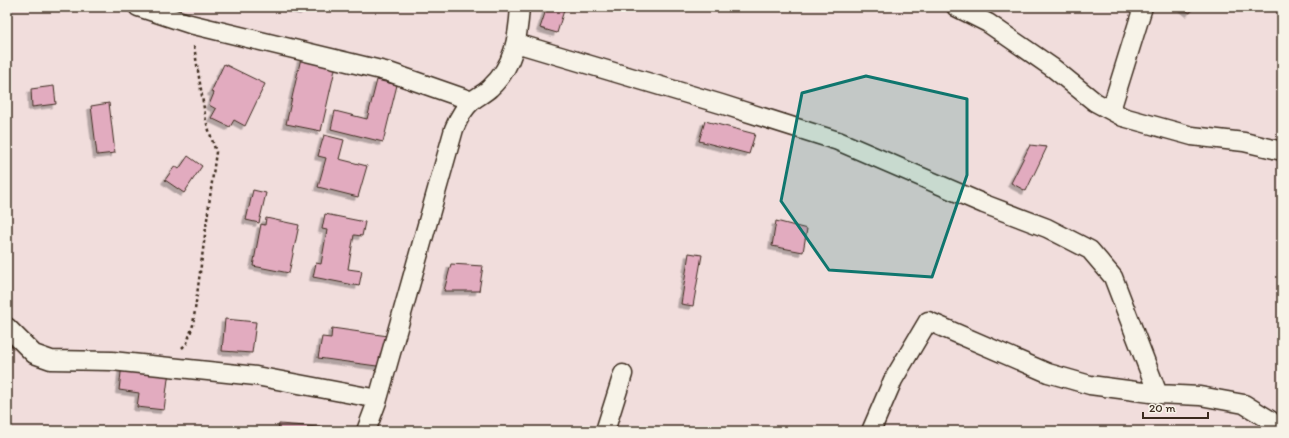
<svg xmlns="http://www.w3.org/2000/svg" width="1289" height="438" font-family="Itim,sans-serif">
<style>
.building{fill:#e2abbf;stroke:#3b2a1e;filter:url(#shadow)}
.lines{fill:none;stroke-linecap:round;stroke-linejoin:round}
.minor-casing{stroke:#3b2a1e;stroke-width:21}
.path{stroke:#3b2a1e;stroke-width:2.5;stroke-dasharray:3 3;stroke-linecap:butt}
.minor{stroke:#f7f3e8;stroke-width:18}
.marked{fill:#0f766e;fill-opacity:0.2;stroke:#0f766e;stroke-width:3;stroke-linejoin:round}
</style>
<defs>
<filter id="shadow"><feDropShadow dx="-3.5" dy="3.5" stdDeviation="0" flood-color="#0004"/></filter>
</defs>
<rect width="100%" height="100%" fill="#f1dddc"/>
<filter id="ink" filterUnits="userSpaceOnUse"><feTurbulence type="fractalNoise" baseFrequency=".025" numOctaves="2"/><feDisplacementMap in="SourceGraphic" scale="8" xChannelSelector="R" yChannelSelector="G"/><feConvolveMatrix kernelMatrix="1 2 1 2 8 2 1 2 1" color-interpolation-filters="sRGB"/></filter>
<g filter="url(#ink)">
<path class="building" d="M287,7H305L304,11Z
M547,7H565L557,33L540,28Z
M1181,7H1194L1190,13Z
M301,58L336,65L321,131L286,124Z
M224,64L265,84L245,126L234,120L230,127L211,118L216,109L209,105L214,93L211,92Z
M377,80L397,85L383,142L331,129L335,111L367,119Z
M54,86L56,104L32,107L31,89Z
M109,103L115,153L97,155L91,106Z
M705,121L755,134L749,154L699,141Z
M324,135L344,140L339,159L367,166L358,197L318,187L326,158L318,156Z
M1030,145L1047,147L1026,191L1011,183Z
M188,156L202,166L184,193L165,180L175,166L179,169Z
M253,190L266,193L259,223L246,220Z
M325,214L365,222L362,236L354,235L348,269L362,271L359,286L313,277L316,263L321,264L327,230L322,229Z
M266,218L299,225L289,273L253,266L261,224L265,225Z
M776,221L807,229L803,252L772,246Z
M689,253L702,255L693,306L681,304Z
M451,264L483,266L479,291H444Z
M225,319L256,322L252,353L222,351Z
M332,328L388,336L384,367L318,358L322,337L331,338Z
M122,364L169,371L164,410L137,407L139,393L119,390Z
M279,424L332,428V431H278Z"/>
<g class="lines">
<g class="minor-casing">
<path id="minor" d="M138,7L190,24L389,72L472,101
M956,7L988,23L1053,68L1095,102L1123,117L1192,136L1244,142L1282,151
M516,43L721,104L838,141L984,204L1047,228L1090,250L1113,277L1158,394
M1111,110L1143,7
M7,327L34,354L51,360L112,361L256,376L378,399
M366,431L378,399L454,129C458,119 464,108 472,101C478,96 485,93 490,88C514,66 518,38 520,7
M605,431L623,374
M871,431L893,380L928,321L1048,373L1090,385L1158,394L1200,396L1244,404L1270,420L1280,431"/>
</g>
<path class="path" d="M182,348L187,343L193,325L216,152L206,121L194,46"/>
<use href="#minor" class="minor"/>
</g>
</g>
<path class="marked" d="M866,76L967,99V175L932,277L829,270L781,201L802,93Z"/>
<rect width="1289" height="438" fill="none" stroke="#f7f3e8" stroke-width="24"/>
<rect x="12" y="12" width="1265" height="414" fill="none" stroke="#3b2a1e" stroke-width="1.5" filter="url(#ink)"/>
<path d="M1143 412v6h65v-6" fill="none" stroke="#3b2a1e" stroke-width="2"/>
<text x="1149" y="412" font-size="12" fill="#3b2a1e" stroke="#f7f3e8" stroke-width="3" paint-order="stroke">20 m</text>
</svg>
